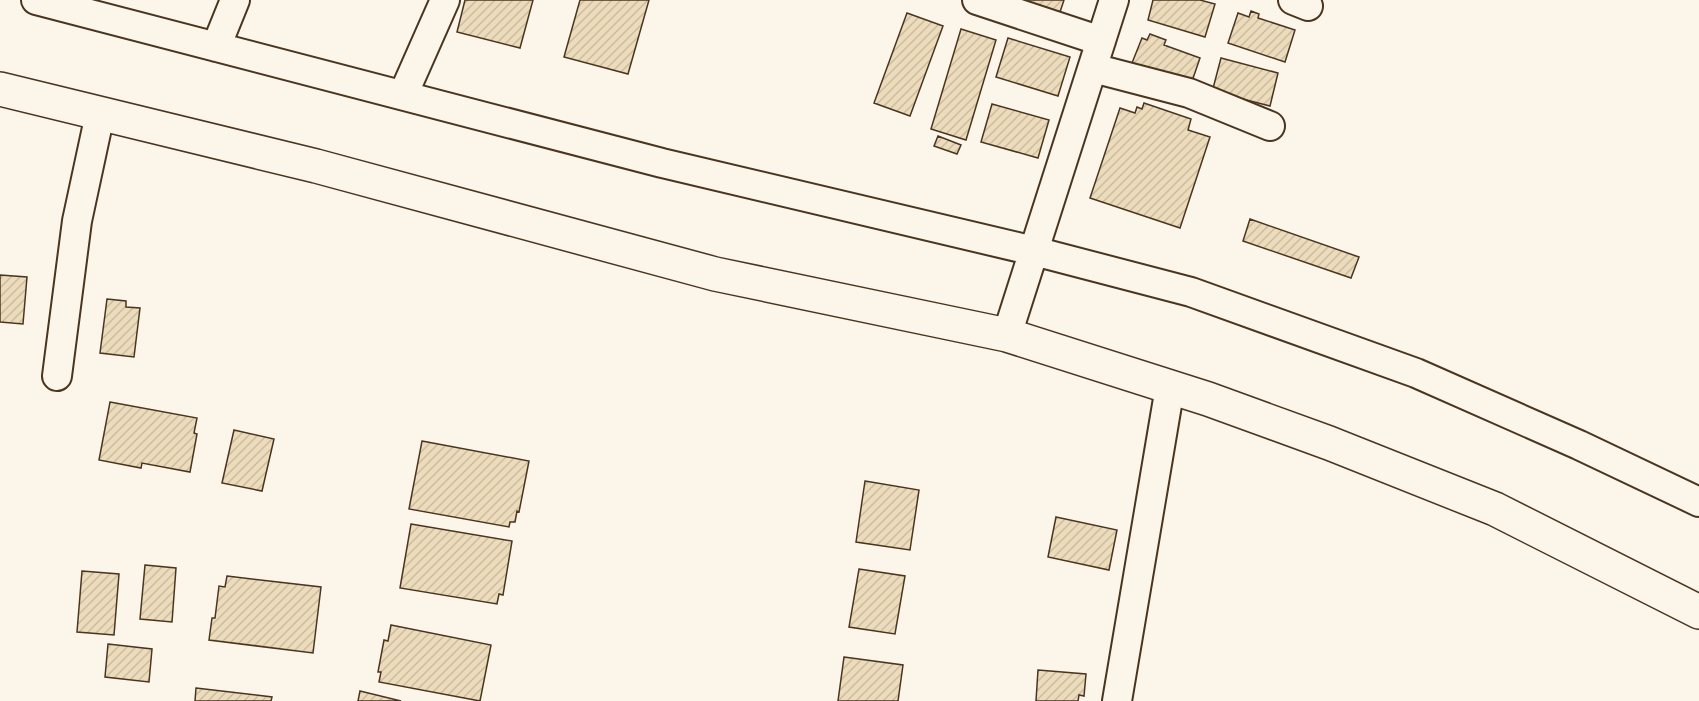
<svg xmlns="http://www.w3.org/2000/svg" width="1699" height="701" font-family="Overpass,sans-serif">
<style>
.building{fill:url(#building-hatch);stroke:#4a3520;stroke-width:1.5}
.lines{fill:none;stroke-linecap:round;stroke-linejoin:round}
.minor-casing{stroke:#4a3520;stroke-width:32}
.major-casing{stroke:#4a3520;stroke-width:36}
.minor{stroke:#fbf6e9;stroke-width:28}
.major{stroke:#fbf6e9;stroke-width:33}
</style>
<defs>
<pattern id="building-hatch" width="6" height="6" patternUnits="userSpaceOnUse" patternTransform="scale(1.5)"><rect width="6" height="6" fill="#ecdcbc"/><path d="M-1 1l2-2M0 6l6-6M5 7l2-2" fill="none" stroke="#ccbda1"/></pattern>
</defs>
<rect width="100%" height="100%" fill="#fbf6e9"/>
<path class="building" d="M465,0H533L520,48L457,32Z
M580,0H649L628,74L564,57Z
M1017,0H1064L1060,12Z
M1153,0H1200L1215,4L1205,37L1148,20Z
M1251,11L1259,14L1258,18L1295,30L1285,62L1228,43L1238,13L1249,17Z
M907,13L943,26L910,116L874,103Z
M961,29L996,40L966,140L931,129Z
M1150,34L1166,40L1164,45L1200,58L1189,90L1130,68L1142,38L1147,40Z
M1008,38L1070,57L1058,96L996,77Z
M1221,58L1278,73L1270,106L1231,96H1211Z
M1144,103L1191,119L1188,130L1210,137L1180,228L1090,198L1120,108L1135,113L1137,107L1142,109Z
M992,104L1049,120L1038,158L981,142Z
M938,136L961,145L957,154L934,146Z
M1250,219L1359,257L1351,278L1243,241Z
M0,275L27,277L23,324L0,322Z
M107,299L126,301V307L140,308L134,357L100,353Z
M110,402L197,418L194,433L197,434L190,472L142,463L141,468L99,460Z
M234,430L274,439L262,491L222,483Z
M422,441L529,461L519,512L517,511L515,522H510L509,527L409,509Z
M865,481L919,490L910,550L856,542Z
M1056,517L1117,530L1109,570L1048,557Z
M411,524L512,541L503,595L499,594L497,604L400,588Z
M145,565L176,568L172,622L140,619Z
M859,569L905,576L895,634L849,627Z
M82,571L119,574L114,635L77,632Z
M227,576L321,587L313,653L209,640L212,618H215L219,586L225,587Z
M391,625L491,645L480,701L379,682L381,672H378L384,640L388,641Z
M108,644L152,649L149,682L105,677Z
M844,657L903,665L898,701H838Z
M1038,670L1086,674L1084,696L1079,695L1078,701H1036Z
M196,688L272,697L271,701H195Z
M360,691L401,701H358Z"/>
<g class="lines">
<g class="minor-casing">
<path id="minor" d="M36,0L662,163L1034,251L1191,292L1416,373L1579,445L1699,502
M977,0L1101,41
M1293,0L1308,6
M216,47L235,0
M1093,68L1189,93L1270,126
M403,95L445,0
M1007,335L1114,0
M57,376L77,221L100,114
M1117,701L1170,387"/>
</g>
<g class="major-casing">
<path id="major" d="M0,89L316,166L715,274L1007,335L1208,399L1329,443L1495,509L1699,612"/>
</g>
<use href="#minor" class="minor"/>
<use href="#major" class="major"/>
</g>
</svg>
